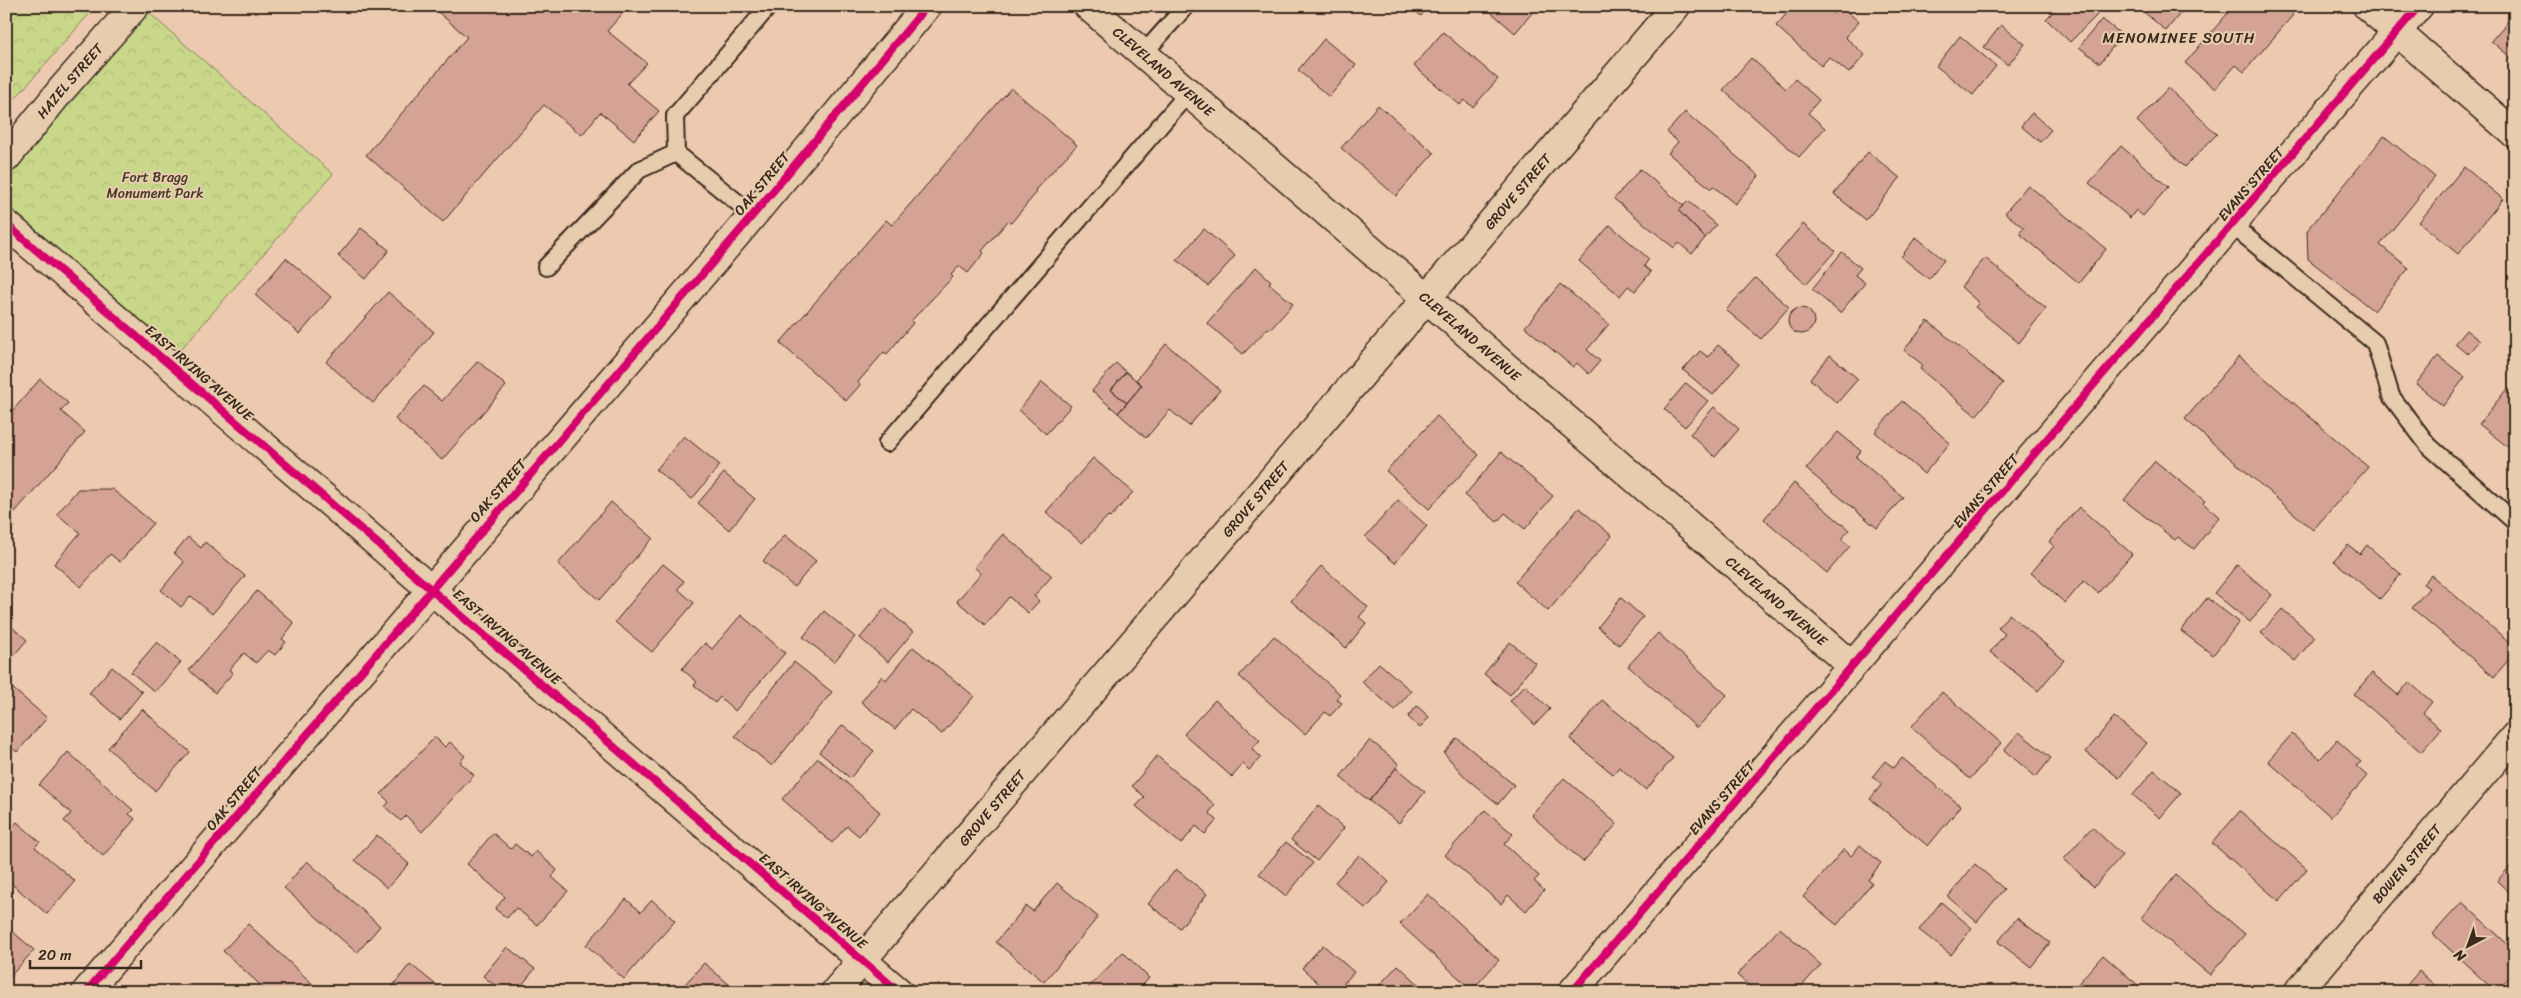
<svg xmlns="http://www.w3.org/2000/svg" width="2521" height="998" font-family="Sriracha,sans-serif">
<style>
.park{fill:url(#park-crowns);stroke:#828054}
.building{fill:#d5a395;stroke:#3b2a1e}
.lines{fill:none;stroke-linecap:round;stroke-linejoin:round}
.lane-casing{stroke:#3b2a1e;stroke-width:20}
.street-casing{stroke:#3b2a1e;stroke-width:31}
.secondary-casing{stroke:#3b2a1e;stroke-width:31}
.lane{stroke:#e7ccae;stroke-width:16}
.street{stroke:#e7ccae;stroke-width:28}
.secondary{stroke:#e7ccae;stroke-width:28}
.cycleway-casing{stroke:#e7ccae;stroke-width:11}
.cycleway{stroke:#d6006c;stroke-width:8}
.labels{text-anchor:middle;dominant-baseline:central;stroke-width:4;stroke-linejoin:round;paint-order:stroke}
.street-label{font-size:14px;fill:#3b2a1e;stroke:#e7ccae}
.park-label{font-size:14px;fill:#493b29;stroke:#e7ccae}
.neighbourhood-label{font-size:15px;letter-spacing:1px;fill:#3b2a1e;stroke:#e7ccae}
</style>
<defs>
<pattern id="park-crowns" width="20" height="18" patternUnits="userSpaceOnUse" patternTransform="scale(1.25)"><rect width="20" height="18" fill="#c9d78a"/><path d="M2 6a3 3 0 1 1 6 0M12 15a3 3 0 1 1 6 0" fill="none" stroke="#aeb977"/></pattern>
</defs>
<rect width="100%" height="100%" fill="#edc9b0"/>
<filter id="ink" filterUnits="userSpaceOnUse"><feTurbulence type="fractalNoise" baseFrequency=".02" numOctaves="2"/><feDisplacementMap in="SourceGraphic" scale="10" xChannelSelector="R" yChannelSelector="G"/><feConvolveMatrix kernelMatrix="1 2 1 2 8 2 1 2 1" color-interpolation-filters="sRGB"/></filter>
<g filter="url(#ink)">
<path class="park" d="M6,6H96L6,109Z
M141,6L333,174L169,363L6,224V158Z"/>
<path class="building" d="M431,6H629L607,31L647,63L627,84L659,111L634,140L600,112L582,135L544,105L443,222L366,155L467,37Z
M1409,6H1429L1421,16Z
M1484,6H1538L1515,33Z
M1793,6H1824L1833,14L1841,6L1859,22L1845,37L1865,55L1849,73L1829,57L1821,66L1776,26Z
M2059,6H2088L2097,15L2070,42L2046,19Z
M2137,6H2186L2166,31Z
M2234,6H2283L2293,15L2244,72L2236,65L2215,89L2185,63Z
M2515,13V61L2491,41Z
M2102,19L2122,35L2100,63L2079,47Z
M2001,25L2025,44L2008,65L1984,47Z
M1443,32L1498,79L1473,107L1464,100L1460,105L1414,66Z
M1960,36L1996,66L1973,95L1936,66Z
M1324,39L1356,65L1329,97L1298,70Z
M1751,58L1786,89L1795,79L1819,100L1808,113L1825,128L1799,157L1723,90Z
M1011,88L1077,145L1035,190L1037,192L1011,223L1008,221L982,251L984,253L968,273L959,266L951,275L953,277L911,321L913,323L887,354L884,352L858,382L860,385L846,401L780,343L886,220L892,225Z
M2168,88L2217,134L2185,167L2137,121Z
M1378,105L1434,153L1396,196L1341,148Z
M1685,112L1759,176L1735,204L1713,186L1711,189L1668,153L1678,142L1667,132Z
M2032,113L2051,130L2040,142L2021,126Z
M2384,136L2435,177L2380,245L2409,268L2374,311L2308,259L2307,231Z
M2121,146L2168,187L2143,216L2136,210L2130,218L2089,183Z
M1868,152L1900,178L1866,220L1834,194Z
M2464,167L2503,199L2458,254L2419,222Z
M1640,169L1684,206L1679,211L1705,238L1692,254L1679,243L1674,248L1614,199Z
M2028,185L2106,249L2079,283L2019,233L2024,228L2005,213Z
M1688,201L1716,225L1705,238L1679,211Z
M1803,224L1835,251L1806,284L1775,257Z
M1610,225L1649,259L1644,266L1651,272L1635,291L1628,286L1620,296L1579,261Z
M361,228L389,250L366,279L338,256Z
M1204,229L1235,256L1208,286L1177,260Z
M1916,237L1944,260L1929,279L1901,257Z
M1842,252L1861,268L1855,275L1865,283L1840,313L1812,289Z
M286,258L331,297L300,334L255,295Z
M1985,258L2046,308L2019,343L1975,307L1979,303L1961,287Z
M1256,267L1271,281L1269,283L1293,304L1270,330L1268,328L1243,354L1207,323Z
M1755,278L1789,307L1761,339L1726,310Z
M1560,284L1609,324L1587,350L1600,361L1589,374L1577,363L1573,367L1525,327Z
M388,292L434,332L373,403L326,362Z
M1788 321a13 13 0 1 1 26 0a13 13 0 1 1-26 0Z
M1928,321L2003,383L1976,416L1920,369L1923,365L1904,350Z
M2466,330L2480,341L2468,354L2455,343Z
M1166,344L1220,390L1189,426L1170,410L1146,438L1118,413L1142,385L1136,380Z
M1718,345L1740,363L1713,395L1683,370L1700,351L1708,357Z
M1830,355L1858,379L1837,403L1810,379Z
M2239,356L2368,467L2313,530L2185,419Z
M2438,356L2465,377L2443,406L2416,384Z
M478,361L506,386L442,460L395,419L424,386L442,401Z
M1116,363L1126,372L1111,390L1127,403L1118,413L1092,391Z
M1126,372L1142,385L1127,403L1111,390Z
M40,379L68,403L61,411L85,432L15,512L6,504V423L11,418L8,416Z
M1042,382L1071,406L1046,434L1019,410Z
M1686,383L1708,401L1685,427L1664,409Z
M2506,390L2515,397V440L2509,448L2479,424Z
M1902,401L1950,443L1924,474L1875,432Z
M1714,407L1739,429L1715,457L1690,434Z
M1437,416L1479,455L1429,509L1386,471Z
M1838,432L1861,451L1856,457L1903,497L1877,528L1806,469Z
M684,436L720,465L692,499L656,470Z
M1501,452L1553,496L1525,529L1505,513L1497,522L1465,495Z
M1093,458L1133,492L1110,518L1108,516L1082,543L1046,512Z
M2155,461L2205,501L2203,503L2219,517L2194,549L2178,537L2175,540L2124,500Z
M724,473L755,499L729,530L698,503Z
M1794,483L1849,530L1841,539L1850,546L1827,573L1764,519Z
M78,489H112L153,523L120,562L110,554L81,587L54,564L80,533L57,514Z
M1398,500L1427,526L1395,563L1365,537Z
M611,502L653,538L599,600L558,564Z
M2079,507L2132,554L2098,593L2084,581L2065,603L2031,573L2054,546L2049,542Z
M1579,508L1612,536L1548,611L1515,582Z
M6,514L14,521L6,531Z
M1003,534L1052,576L1034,596L1039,601L1028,613L1009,597L985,625L957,601L981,573L974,567Z
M785,535L816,561L794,587L763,561Z
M188,537L201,548L205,542L245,576L212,614L191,596L181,607L161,590L184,562L174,553Z
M2348,545L2360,554L2367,545L2401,574L2380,599L2334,561Z
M663,564L684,581L678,589L694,603L652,652L615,622Z
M2237,565L2272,595L2250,622L2214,593Z
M1321,566L1368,607L1359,617L1366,623L1346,648L1291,601Z
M2431,575L2515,647V652L2494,677L2412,608L2429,588L2423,584Z
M257,591L294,623L282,639L286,642L275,655L268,650L256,663L244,653L229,670L233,673L215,693L189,670Z
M1621,598L1643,617L1619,645L1598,627Z
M2207,598L2239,622L2213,655L2181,631Z
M885,608L913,632L888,662L860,638Z
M2282,609L2315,637L2295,661L2261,633Z
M824,611L855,637L834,662L803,637Z
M2009,614L2064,660L2038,691L1990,652L2005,634L1998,628Z
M741,615L785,653L735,711L720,697L715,703L694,685L697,682L682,669L705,643L712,649Z
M6,622L27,640L6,664Z
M1658,633L1727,695L1697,728L1628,666Z
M1274,636L1340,694L1336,699L1342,703L1330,716L1325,712L1305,734L1239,676Z
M157,642L181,662L155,692L131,672Z
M1510,642L1535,663L1510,695L1484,674Z
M913,647L974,696L942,734L911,709L895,729L861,702L882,676L886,680Z
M794,662L832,692L772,766L735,736Z
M1379,663L1411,691L1395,710L1362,682Z
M112,667L142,692L120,719L89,693Z
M2372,673L2398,695L2409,682L2432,702L2423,713L2441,729L2421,752L2354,694Z
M1525,685L1550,709L1535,725L1510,701Z
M11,687L47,718L17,752L6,743V693Z
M1942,692L2001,743L1970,779L1911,727Z
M1215,700L1260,740L1252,749L1261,757L1249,770L1243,764L1232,777L1184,734Z
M1602,700L1673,758L1646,790L1619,767L1613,774L1570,739Z
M1417,706L1429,717L1420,728L1408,717Z
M142,709L190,752L155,791L108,748Z
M2114,717L2147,743L2119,778L2086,752Z
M843,725L874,751L850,778L819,752Z
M2019,732L2051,758L2036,777L2004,750Z
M2292,734L2320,759L2337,740L2361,762L2356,766L2367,776L2331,817L2268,761Z
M435,737L445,747L450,742L465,756L460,762L474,775L422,832L406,816L401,821L385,807L389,802L381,794Z
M1457,738L1514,785L1498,804L1466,778L1444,753Z
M1370,740L1399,764L1369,801L1340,777Z
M68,752L133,810L129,814L135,819L103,856L64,821L71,813L39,785Z
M1157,756L1215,805L1209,813L1217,820L1205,834L1196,826L1181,844L1136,806L1145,797L1132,786Z
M818,758L880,812L859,836L847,826L832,843L782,799Z
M1902,758L1961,806L1928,846L1870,799L1882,784L1872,777L1885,761L1894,768Z
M1396,768L1425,792L1399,823L1369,801Z
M2154,770L2181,793L2160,818L2133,795Z
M1564,778L1617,824L1583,862L1531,815Z
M1318,806L1344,828L1317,861L1291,840Z
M1485,810L1513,834L1504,844L1539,876L1534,881L1544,890L1526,911L1508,895L1501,904L1445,855Z
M2240,811L2307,869L2279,901L2212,843Z
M17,822L40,842L35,847L75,881L47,914L6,879V835Z
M2092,827L2122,855L2094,887L2064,859Z
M493,833L511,849L515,844L531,857L536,851L557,870L552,877L568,891L537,925L516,908L507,918L495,909L505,897L467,864Z
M377,835L409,864L387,888L355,860Z
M1286,842L1313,863L1286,896L1259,874Z
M1860,845L1881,863L1868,880L1872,883L1837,925L1803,897L1844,849L1851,856Z
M1359,855L1389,882L1366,909L1335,882Z
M307,861L380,926L357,953L284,888Z
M2515,861V898L2497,881Z
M1975,864L2004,889L1977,922L1948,897Z
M1176,869L1207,894L1180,928L1148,904Z
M2176,875L2245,934L2210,975L2141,918Z
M1057,883L1098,917L1044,982L996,942L1026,906L1033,911Z
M1428,894L1499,960L1472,990L1400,924Z
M626,899L641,912L652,900L675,921L624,979L586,945Z
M1941,902L1972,928L1951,955L1919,930Z
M2462,902L2515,951V972L2496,992L2433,934Z
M2017,918L2050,943L2031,967L1998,942Z
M248,924L316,987L312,992H268L223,951Z
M6,926L34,950L6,981Z
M1780,928L1821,965L1796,992H1756L1737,975Z
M1323,945L1354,972L1336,992H1328L1302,968Z
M507,947L535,969L516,992H503L483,976Z
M1123,952L1149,978L1137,992H1084Z
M2103,955L2146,992H2080L2075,987Z
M704,963L731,986L726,992H678Z
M410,964L445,992H388Z
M1398,965L1427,992H1373Z
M2419,971L2442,992H2401Z"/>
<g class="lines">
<g class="lane-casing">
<path id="lane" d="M1143,54L1186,6
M753,215L676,153L675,116L769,6
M2232,225L2375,343L2391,396L2428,445L2515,522
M546,267L639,170L676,153
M887,443L1189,92"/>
</g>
<g class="street-casing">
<g id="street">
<path id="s1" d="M1088,6L1852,666"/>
<path d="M2367,6L2515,134"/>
<path id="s2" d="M6,158L62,89L135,6"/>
<path d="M86,992L743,227L927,6"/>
<path id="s3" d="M835,992L1676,6"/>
<path d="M1572,992L2419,6"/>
<path id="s4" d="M2298,992L2515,736"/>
</g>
</g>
<g class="secondary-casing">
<path id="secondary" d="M6,224L899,992"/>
</g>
<use href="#lane" class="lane"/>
<use href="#street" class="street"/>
<use href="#secondary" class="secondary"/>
<g class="cycleway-casing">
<path id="cycleway" d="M6,224L899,992
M86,992L743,227L927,6
M1572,992L2419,6"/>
</g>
<use href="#cycleway" class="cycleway"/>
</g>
</g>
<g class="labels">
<g class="street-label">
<text stroke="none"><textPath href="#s1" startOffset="100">CLEVELAND AVENUE</textPath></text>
<text stroke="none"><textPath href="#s2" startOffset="100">HAZEL STREET</textPath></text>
<text transform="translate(762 184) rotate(-50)">OAK STREET</text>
<text transform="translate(2251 184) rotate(-49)">EVANS STREET</text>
<text stroke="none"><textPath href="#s3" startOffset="1052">GROVE STREET</textPath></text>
<text stroke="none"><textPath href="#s1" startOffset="505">CLEVELAND AVENUE</textPath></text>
<text transform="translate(199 373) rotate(41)">EAST IRVING AVENUE</text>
<text transform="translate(498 491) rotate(-49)">OAK STREET</text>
<text transform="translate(1986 491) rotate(-49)">EVANS STREET</text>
<text stroke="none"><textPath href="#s3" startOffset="648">GROVE STREET</textPath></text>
<text stroke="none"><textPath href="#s1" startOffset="910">CLEVELAND AVENUE</textPath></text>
<text transform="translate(507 637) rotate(41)">EAST IRVING AVENUE</text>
<text transform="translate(1722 798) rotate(-49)">EVANS STREET</text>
<text transform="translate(234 799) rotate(-50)">OAK STREET</text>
<text stroke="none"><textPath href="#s3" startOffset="242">GROVE STREET</textPath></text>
<text stroke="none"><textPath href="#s4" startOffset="168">BOWEN STREET</textPath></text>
<text transform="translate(813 901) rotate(41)">EAST IRVING AVENUE</text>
</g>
<g class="park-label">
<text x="155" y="177">Fort Bragg<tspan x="155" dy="16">Monument Park</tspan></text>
</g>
<g class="neighbourhood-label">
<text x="2179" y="38">MENOMINEE SOUTH</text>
</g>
</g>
<rect width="2521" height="998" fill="none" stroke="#e7ccae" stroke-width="25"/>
<rect x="12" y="12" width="2496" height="973" fill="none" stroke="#3b2a1e" stroke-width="2" filter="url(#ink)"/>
<g transform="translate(2468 946) rotate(221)" stroke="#e7ccae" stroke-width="4" paint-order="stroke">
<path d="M0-4L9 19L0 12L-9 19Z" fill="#3b2a1e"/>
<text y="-8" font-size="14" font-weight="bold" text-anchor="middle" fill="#3b2a1e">N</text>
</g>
<path d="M30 960v8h111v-8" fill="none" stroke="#3b2a1e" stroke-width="2.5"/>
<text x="38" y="960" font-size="15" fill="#3b2a1e" stroke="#e7ccae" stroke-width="4" paint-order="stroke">20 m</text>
</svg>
